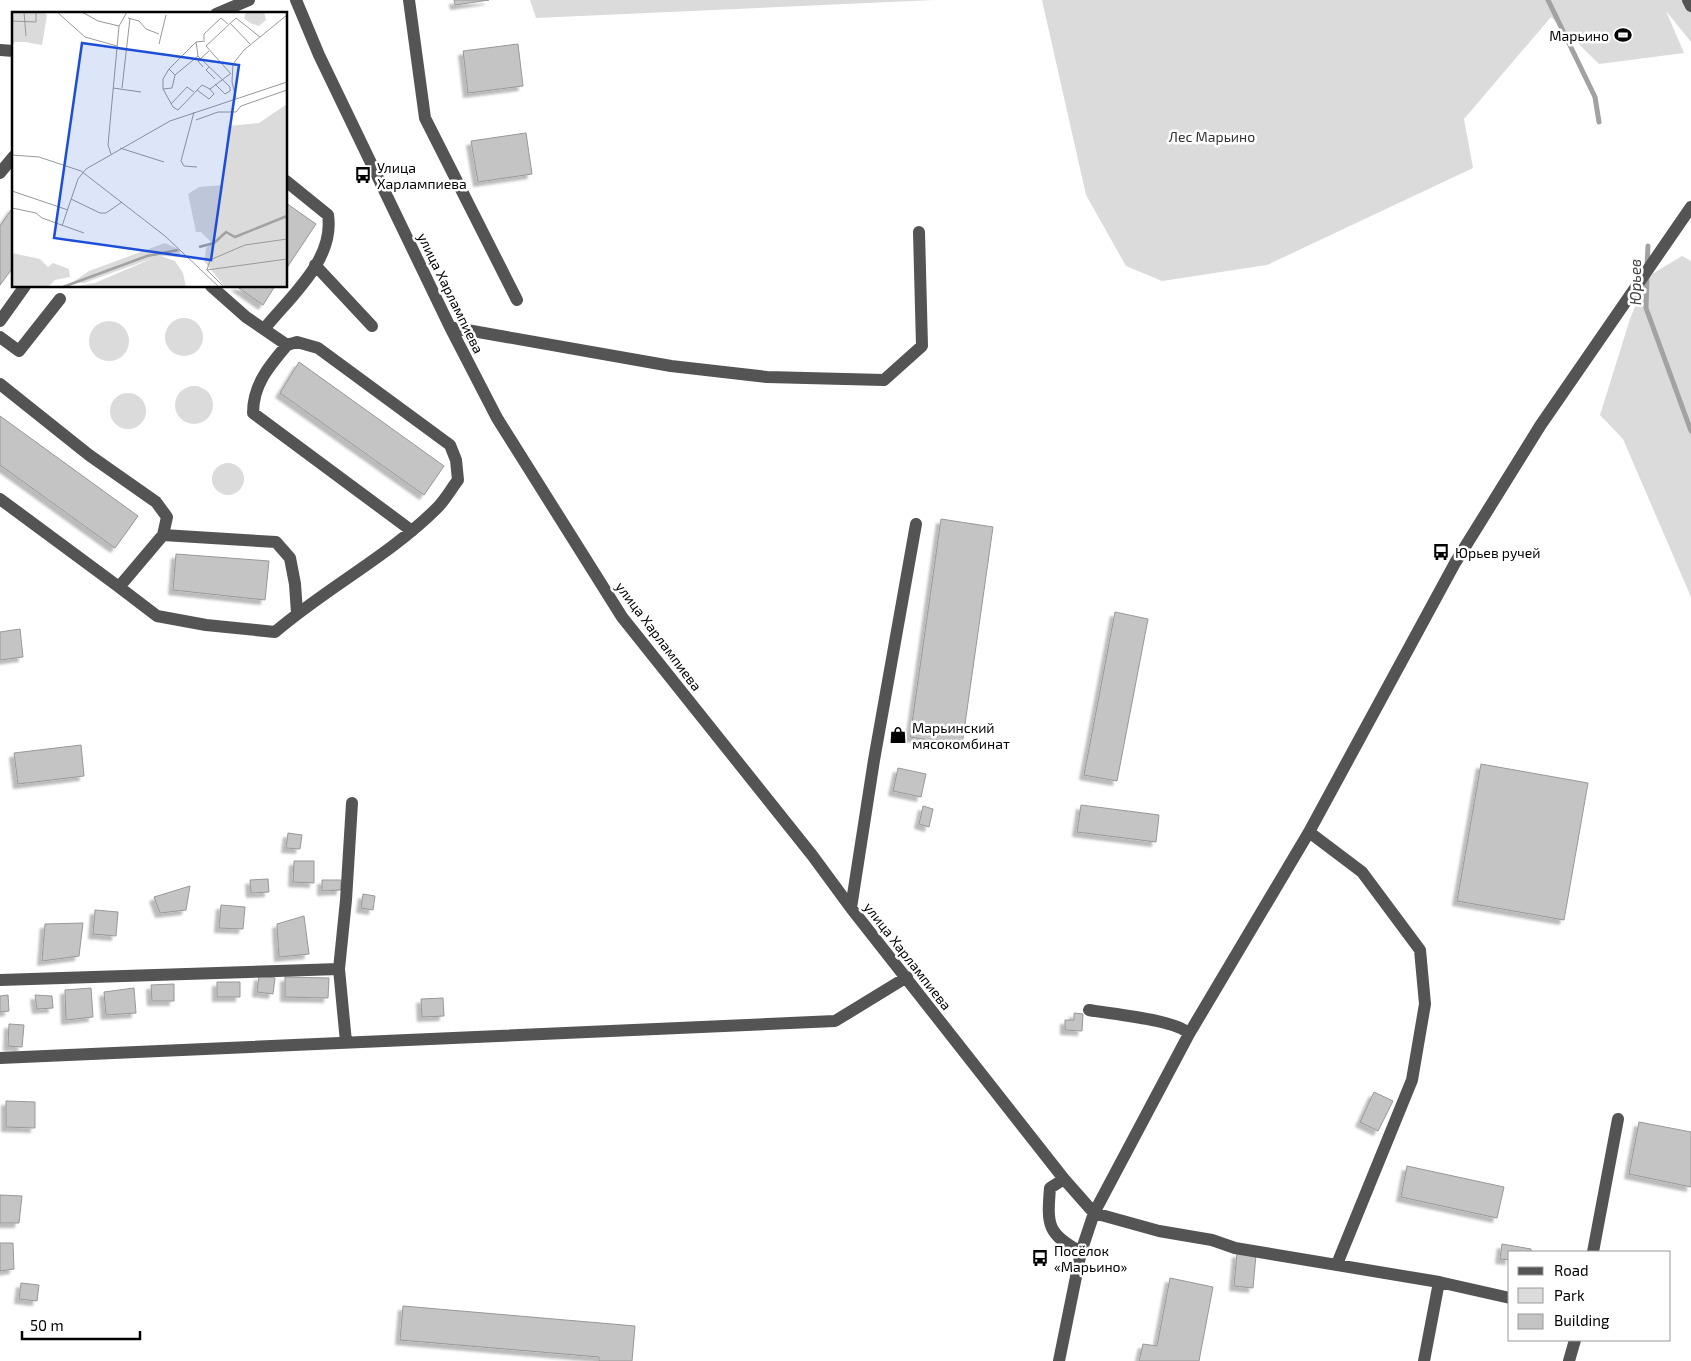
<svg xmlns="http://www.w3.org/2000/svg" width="1691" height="1361" font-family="'Exo 2',sans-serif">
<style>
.green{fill:#dbdbdb}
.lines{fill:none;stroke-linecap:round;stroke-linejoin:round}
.stream{stroke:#a2a2a2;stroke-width:5}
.building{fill:#c4c4c4;stroke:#989898;filter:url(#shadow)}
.minor{stroke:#545454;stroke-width:12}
.labels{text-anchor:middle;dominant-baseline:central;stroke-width:5;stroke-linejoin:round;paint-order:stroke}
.poi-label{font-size:14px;fill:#000;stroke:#fff;text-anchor:start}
.park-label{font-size:14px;fill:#323232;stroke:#fff}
.street-label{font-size:14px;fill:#000;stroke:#fff}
.water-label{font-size:15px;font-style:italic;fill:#434343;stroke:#fff}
.inset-river{fill:none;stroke:#a2a2a2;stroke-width:2.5}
.inset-road{fill:none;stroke:#999;stroke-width:1}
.view{fill:#1d4ed8;fill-opacity:0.15;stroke:#1d4ed8;stroke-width:2.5}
.inset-edge{fill:none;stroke:#000;stroke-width:2.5}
</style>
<defs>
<filter id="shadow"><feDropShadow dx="-4.5" dy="4.5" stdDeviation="1" flood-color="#0004"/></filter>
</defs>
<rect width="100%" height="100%" fill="#fff"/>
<path class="green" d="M530,0H934L536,18Z
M1042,0H1691V42L1666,11L1684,53L1599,64L1551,17L1464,119L1473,168L1267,265L1162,281L1126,266L1086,195Z
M1682,256L1691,261V597L1623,439L1600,415L1630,319L1647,277Z
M165 337a19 19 0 1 1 38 0a19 19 0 1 1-38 0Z
M89 341a20 20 0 1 1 40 0a20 20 0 1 1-40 0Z
M175 405a19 19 0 1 1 38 0a19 19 0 1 1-38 0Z
M110 411a18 18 0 1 1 36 0a18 18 0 1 1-36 0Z
M212 479a16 16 0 1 1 32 0a16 16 0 1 1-32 0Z"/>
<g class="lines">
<path class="stream" d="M1548,0L1595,97L1599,122
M1647,266L1648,246
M1647,277L1646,308L1691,431"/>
</g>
<path class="building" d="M454,0H489L455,5Z
M518,44L523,86L468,93L463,51Z
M526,133L532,174L478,182L471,141Z
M286,203L316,224L286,269Z
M14,206V266L0,285V226Z
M236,286H275L263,305Z
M299,362L444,466L424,495L280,393Z
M0,416L138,516L115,548L0,465Z
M941,519L993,527L962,745L910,737Z
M176,554L269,561L265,600L173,590Z
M1115,612L1148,619L1117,781L1084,775Z
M20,629L23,657L0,660V632Z
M81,745L84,776L18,784L14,753Z
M1481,764L1588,783L1564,920L1457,901Z
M898,768L926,774L921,797L893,791Z
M1081,805L1159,815L1156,842L1077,832Z
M923,806L933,809L929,827L919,824Z
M288,833L302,835L300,849L286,848Z
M294,861H314V883L293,882Z
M268,879L269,892L251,893L250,880Z
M322,880H341V890L322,891Z
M190,886L186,910L160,913L154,897Z
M363,894L375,896L373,910L361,908Z
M221,905L245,907L243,929L219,928Z
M95,910L118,912L116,936L93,934Z
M304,916L309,954L279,957L277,924Z
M83,923L79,956L42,961L45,924Z
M259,976L275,978L273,994L257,992Z
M285,977L329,978L328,998L285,997Z
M217,982H240V997H217Z
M174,984V1001H152L151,985Z
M91,988L93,1017L66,1020L65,990Z
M134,988L136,1013L106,1015L104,992Z
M8,995L9,1011L0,1012V996Z
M35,995L52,996L53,1008L37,1009Z
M443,998L444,1016L422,1017L421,999Z
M1074,1013L1083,1014L1082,1031L1065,1030V1020H1074Z
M9,1024L24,1025L22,1047L8,1046Z
M1374,1092L1393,1101L1378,1131L1360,1122Z
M6,1101L35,1102V1128L6,1127Z
M1639,1122L1691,1132V1187L1629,1174Z
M1407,1166L1504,1187L1497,1218L1401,1197Z
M0,1195L22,1196L19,1223H0Z
M0,1243H13L14,1269L0,1271Z
M1502,1244L1531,1249V1252H1510V1260L1500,1259Z
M1237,1253L1256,1255L1253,1288L1234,1286Z
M1170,1278L1213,1287L1199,1361H1139L1143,1344L1157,1346Z
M21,1283L39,1285L37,1301L19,1299Z
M403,1306L635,1326L632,1361H599V1357L400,1340Z"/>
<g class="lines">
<path class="minor" d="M296,0L319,55L450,327L497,418L622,617L812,855L851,908L1064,1179L1094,1213L1159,1231L1212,1240L1235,1248L1439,1282L1510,1298
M409,0L425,118L517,300
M1688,0L1691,6
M216,14L249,0
M0,50L14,51
M0,173L14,156
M315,265L372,326
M211,286L246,317L287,345L297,342L318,348L450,445L456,460L458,480C451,489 445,500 437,508C389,556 326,588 275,632L206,625L157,616L119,587L163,535L276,542L290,558L295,584L297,613
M0,321L25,286
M450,327L671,366L767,377L884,380L922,346L919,232
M265,328C291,296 335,259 328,215L286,181
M0,337L19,351L60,299
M287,345C269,366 253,385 253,413L412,531
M0,384L89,455L156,502L167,517L163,535
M0,499L119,587
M1309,832L1362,872L1420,950L1425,1004L1412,1080L1337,1264
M851,908L874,760L916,524
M0,980L339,969
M1089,1010C1110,1014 1178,1020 1189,1034
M346,1042L339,969L346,900L352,803
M0,1058L835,1021L907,977
M1064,1179L1050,1188C1047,1225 1047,1234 1081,1252
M1593,1252L1618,1119
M1059,1361L1081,1252L1094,1213L1189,1034L1309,832L1455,563L1540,426L1691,207
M1424,1361L1439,1282
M1569,1361L1575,1340"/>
</g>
<defs>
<g id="stadium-bare" transform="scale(1.35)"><path d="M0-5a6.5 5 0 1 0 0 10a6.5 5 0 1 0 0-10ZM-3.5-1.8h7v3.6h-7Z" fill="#000" stroke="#fff" stroke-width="2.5" paint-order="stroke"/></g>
<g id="bus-bare" transform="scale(1.35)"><path d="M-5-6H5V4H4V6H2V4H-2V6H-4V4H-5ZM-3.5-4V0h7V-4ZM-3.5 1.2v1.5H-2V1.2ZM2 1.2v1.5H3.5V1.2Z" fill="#000" stroke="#fff" stroke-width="2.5" paint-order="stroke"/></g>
<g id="shop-bare" transform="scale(1.35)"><path d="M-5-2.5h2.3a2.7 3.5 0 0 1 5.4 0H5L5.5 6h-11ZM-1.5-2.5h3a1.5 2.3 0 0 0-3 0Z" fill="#000" stroke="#fff" stroke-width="2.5" paint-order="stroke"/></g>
</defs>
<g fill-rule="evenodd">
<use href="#stadium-bare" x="1623" y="35"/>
<use href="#bus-bare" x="363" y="175"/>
<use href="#bus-bare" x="1441" y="552"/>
<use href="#shop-bare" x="898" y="735"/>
<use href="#bus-bare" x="1040" y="1258"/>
</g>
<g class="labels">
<g class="poi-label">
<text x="1609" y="35" text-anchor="end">Марьино</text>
<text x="377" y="167">Улица<tspan x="377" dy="16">Харлампиева</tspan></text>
<text x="1455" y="552">Юрьев ручей</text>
<text x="912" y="727">Марьинский<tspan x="912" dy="16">мясокомбинат</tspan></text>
<text x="1054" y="1250">Посёлок<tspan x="1054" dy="16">«Марьино»</tspan></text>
</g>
<g class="park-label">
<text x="1212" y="136">Лес Марьино</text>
</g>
<g class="street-label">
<text transform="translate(451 293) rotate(64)">улица Харлампиева</text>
<text transform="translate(659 636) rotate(53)">улица Харлампиева</text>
<text transform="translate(908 956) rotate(52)">улица Харлампиева</text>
</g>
<g class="water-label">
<text transform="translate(1635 282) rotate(-90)">Юрьев</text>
</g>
</g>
<g transform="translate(12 12)">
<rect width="275" height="275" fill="#fff"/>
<path d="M0,0H32L35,3L30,33L13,30H3L0,34ZM234,0H252L254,8L247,14L238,11L232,6ZM275,92V275H213L192,249L197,246H193L194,236L200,231L189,220H184L176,182L187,175L211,173L216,114L247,111ZM153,231L168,238V245L149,244L163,249L171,261L174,275H60L83,271L141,246L72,271L61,270L77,259ZM0,241L28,247L36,255L41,251L57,257L58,265L43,268L36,275H0Z" fill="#dbdbdb"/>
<path class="inset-river" d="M187,235L202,231L214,220L223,225L275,204M51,275L135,244L166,238"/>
<path class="inset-road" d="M12,0L14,24M45,0L73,25L105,34M70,0L86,9L107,14M116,6L127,9L134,17L147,22M0,9L24,10V0M218,11L238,32M192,28V22L209,6L216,12M147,32L154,3M186,44L184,30L193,29M191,55L186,49L197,39M197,55L194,58L203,67M157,57L184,30M219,62L194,34L224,6L248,25M163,63L186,44L218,75V79L213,82L203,72M101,76L129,80M110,76L118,6M151,77V67L157,57L163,63L160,76L151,77L161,95L166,98L190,73L198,77M185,78L197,87L202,82L198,77L218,62M224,86L220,70L221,52L232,38L275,3M159,92L175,75L182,80M182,100L169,149L172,154L185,155M184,108L206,100H224L229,94L275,78M108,136L152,150M99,142L96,133L107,14L115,0M0,143L27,145L69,159L153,224L207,275M0,179L56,198M59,187L88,201H94L110,190M0,196L24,201L30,206L72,221M50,214L66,167L74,157L158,109L275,70M195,258L275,247M212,275L195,258L198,248L233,233L275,227"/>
<path class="view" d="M70,31L227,53L199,248L42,226Z"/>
<rect width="275" height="275" class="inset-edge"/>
</g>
<rect x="1508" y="1251" width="162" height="90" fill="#ffffff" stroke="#999999"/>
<rect x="1518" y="1267" width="25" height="8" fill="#545454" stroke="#999999"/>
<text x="1554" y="1276" font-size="15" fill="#000000">Road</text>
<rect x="1518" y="1288" width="25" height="15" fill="#dbdbdb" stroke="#999999"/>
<text x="1554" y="1301" font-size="15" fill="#000000">Park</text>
<rect x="1518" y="1314" width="25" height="15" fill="#c4c4c4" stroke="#999999"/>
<text x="1554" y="1326" font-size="15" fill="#000000">Building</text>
<path d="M22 1331v8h118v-8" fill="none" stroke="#000000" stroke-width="2.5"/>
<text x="30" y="1331" font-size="15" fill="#000000" stroke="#ffffff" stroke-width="4" paint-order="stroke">50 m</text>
</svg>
